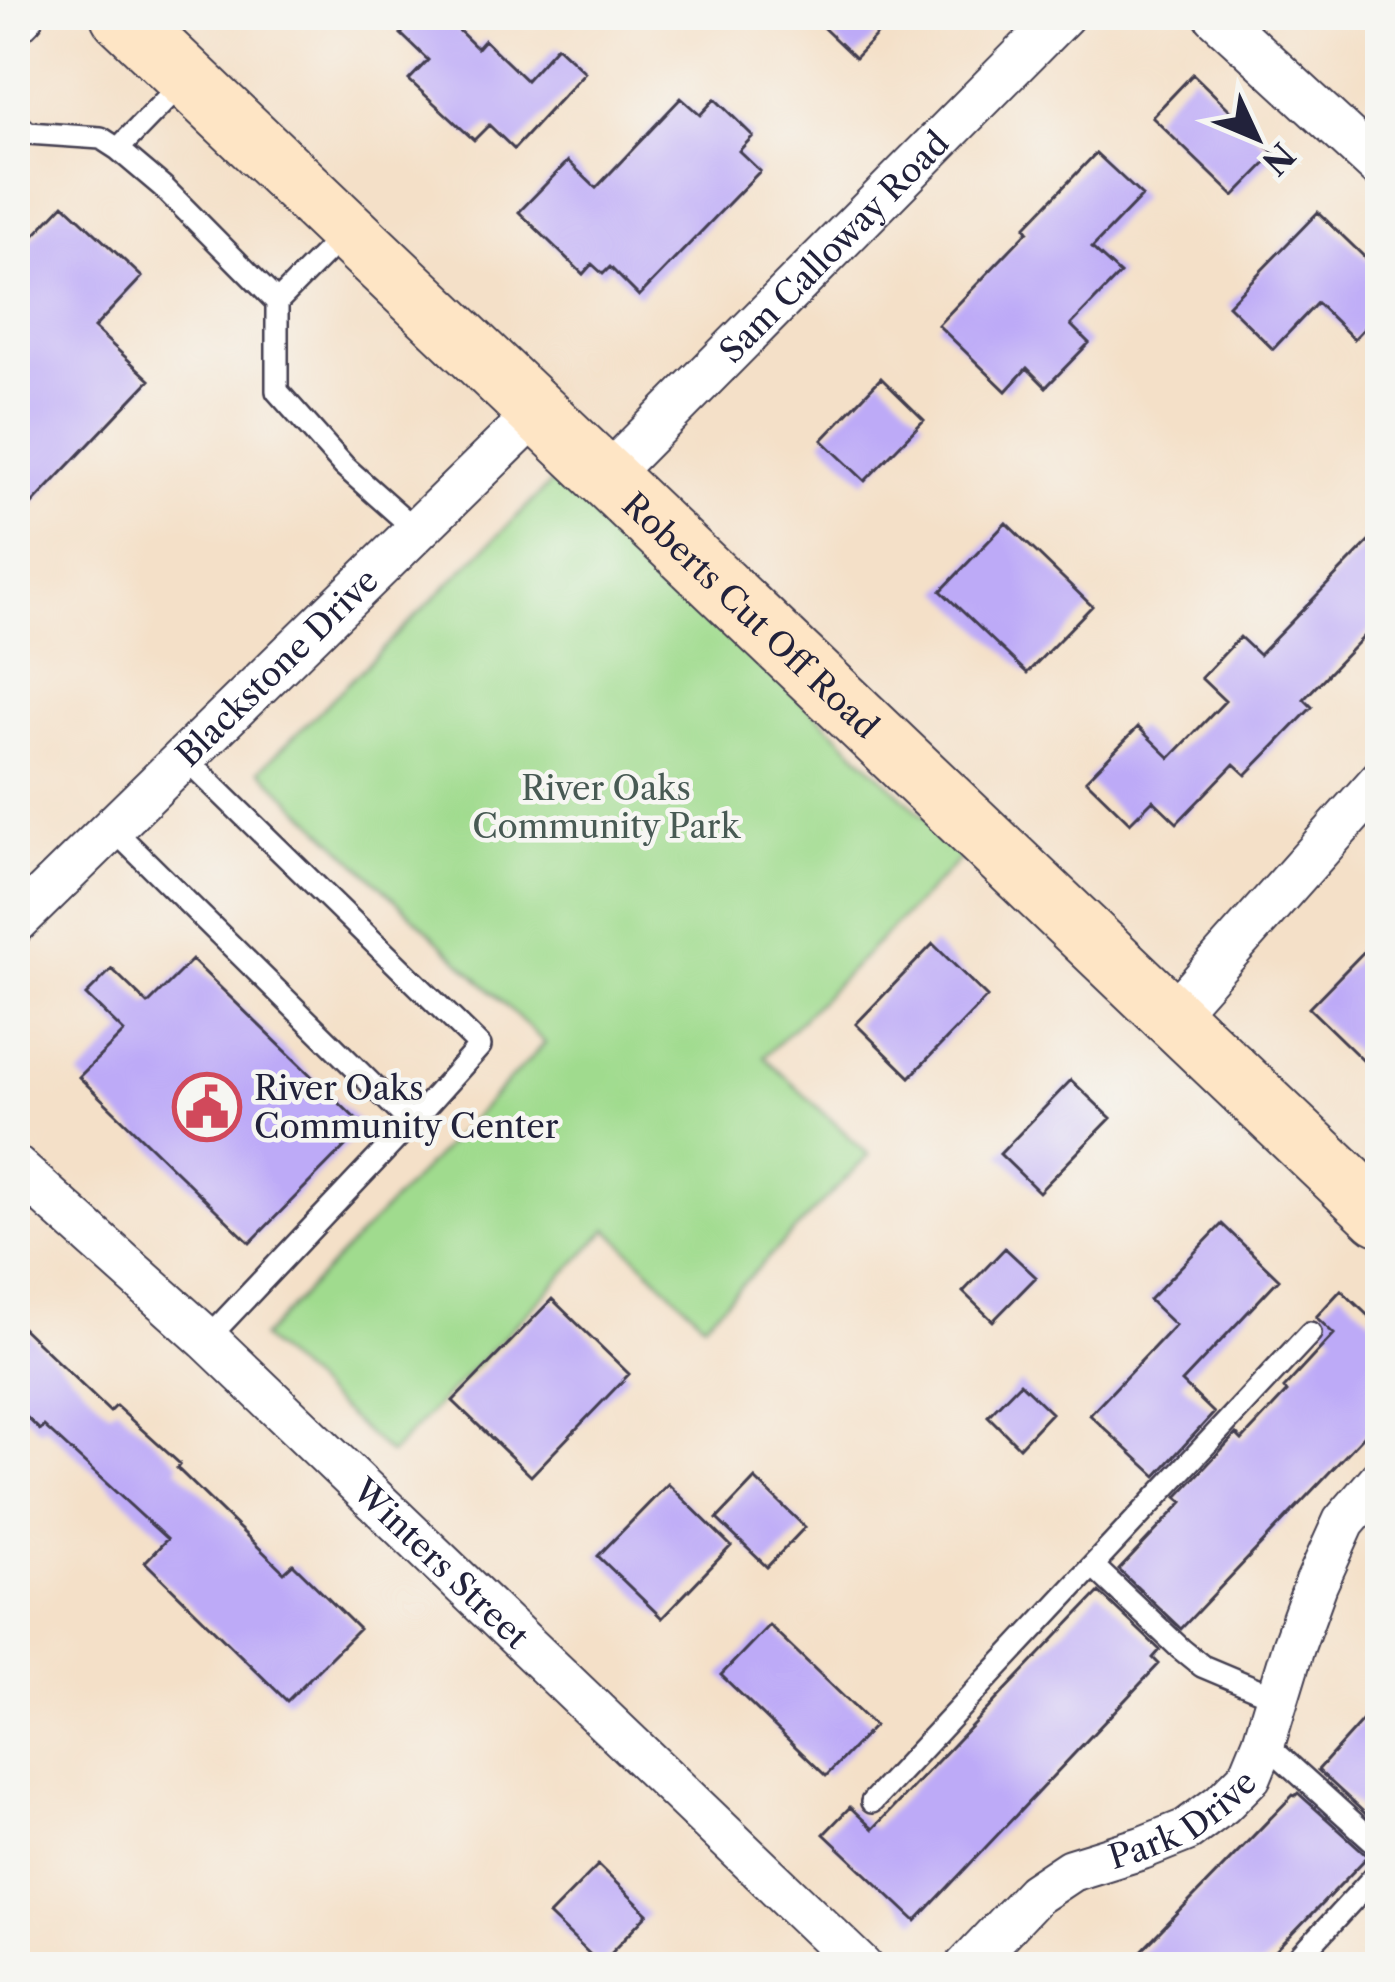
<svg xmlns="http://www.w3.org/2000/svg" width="1395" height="1982" font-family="'Libre Caslon Text',serif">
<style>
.green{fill:#a0db8e;stroke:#617e64;stroke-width:3}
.building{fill:#bdaaf7}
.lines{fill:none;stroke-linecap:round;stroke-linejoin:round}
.lane-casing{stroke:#423e50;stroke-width:26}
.street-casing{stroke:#423e50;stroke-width:46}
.secondary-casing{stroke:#423e50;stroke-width:64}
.lane{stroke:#fff;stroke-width:21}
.street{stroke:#fff;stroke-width:42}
.secondary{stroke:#fee5c5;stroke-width:60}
.labels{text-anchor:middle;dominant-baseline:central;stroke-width:9;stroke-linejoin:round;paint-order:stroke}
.street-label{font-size:33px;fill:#22223b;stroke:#f6f6f2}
.park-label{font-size:33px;fill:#485a54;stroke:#f6f6f2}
.poi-label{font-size:33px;fill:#22223b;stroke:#f6f6f2;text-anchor:start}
</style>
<rect width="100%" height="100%" fill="#f6f6f2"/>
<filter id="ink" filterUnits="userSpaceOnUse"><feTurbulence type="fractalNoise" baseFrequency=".00833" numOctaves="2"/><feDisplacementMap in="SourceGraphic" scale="24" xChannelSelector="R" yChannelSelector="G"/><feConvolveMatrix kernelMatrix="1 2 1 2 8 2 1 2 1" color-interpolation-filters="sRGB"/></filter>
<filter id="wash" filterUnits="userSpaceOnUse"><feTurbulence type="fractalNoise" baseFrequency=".004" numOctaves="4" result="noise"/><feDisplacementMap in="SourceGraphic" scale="48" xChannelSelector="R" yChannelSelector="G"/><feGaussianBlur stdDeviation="2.7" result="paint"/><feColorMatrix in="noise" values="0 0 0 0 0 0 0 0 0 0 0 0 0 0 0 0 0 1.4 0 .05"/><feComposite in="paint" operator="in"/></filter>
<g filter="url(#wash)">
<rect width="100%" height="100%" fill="#f4e0c8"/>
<path class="green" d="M562,472L964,855L764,1057L869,1155L704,1323L608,1229L390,1454L261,1338L545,1043L260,770Z"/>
<g id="blocks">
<path class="building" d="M419,15H443L477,48L484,40L526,80L557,46L585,72L514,149L489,125L474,140L409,80L428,60L401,34Z
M810,15H896L855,58Z
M1193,74L1275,154L1234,196L1152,117Z
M681,98L700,115L715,99L753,136L739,151L760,171L639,296L610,267L603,274L592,264L583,274L519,212L568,161L596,188Z
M1096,153L1142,196L1092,248L1120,274L1071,325L1089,343L1046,387L1027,368L1006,391L938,325L1028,231L1025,227Z
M64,204L142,277L94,328L150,380L15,522V256Z
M1318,212L1380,272V312L1354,339L1317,303L1273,349L1228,305Z
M881,378L924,420L865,481L822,440Z
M1006,523L1092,606L1027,673L941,591Z
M1380,530V620L1304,699L1312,707L1246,775L1234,764L1177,823L1153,800L1130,823L1086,780L1138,727L1170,758L1225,701L1201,678L1240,637L1259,655Z
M1380,935V1077L1309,1008Z
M933,944L987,997L910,1077L856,1024Z
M192,960L364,1127L250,1243L79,1077L124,1032L86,995L112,969L148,1004Z
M1071,1080L1111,1118L1039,1192L1000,1154Z
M1222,1224L1279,1279L1182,1382L1214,1413L1156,1476L1090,1415L1175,1325L1149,1300Z
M1005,1248L1036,1277L993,1321L963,1292Z
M1341,1290L1380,1327V1419L1181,1629L1119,1570L1183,1502L1177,1497L1236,1434L1242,1440L1287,1392L1284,1388L1334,1334L1316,1317Z
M552,1299L629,1374L531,1476L453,1401Z
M15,1321L110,1412L116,1406L180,1464L177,1468L284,1572L293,1564L359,1629L287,1701L145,1562L167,1539L44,1426L40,1430L15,1406Z
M1020,1383L1051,1413L1019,1447L988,1416Z
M755,1479L805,1527L767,1567L717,1519Z
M668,1484L731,1546L662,1618L598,1556Z
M1099,1592L1160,1650L1153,1658L1159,1664L916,1921L824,1834L850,1807L873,1829Z
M769,1625L874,1726L826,1776L721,1675Z
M1380,1701V1827L1318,1770Z
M1298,1793L1368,1856L1261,1967H1126L1293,1795L1295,1796Z
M598,1865L648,1914L600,1964L549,1915Z"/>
</g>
</g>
<g filter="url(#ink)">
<use href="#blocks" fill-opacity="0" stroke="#423e50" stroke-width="3"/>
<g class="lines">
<g class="lane-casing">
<path id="lane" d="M186,79L118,149L163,187L277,302V391L344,466L417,531
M15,121L28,133L101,138L118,149
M277,302L344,234
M112,828L411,1123L480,1046L184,757
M207,1339L411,1123
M1093,1566L1181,1649L1202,1666L1278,1698
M1264,1742L1380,1847
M872,1802L1310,1333
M1291,1967L1380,1870"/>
</g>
<g class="street-casing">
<g id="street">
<path d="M1215,15L1380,167"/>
<path d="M15,23L23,15"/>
<path id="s1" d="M606,477L1063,15"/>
<path id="s2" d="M15,923L538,412"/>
<path d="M1172,1015L1380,781"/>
<path id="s3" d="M15,1167L207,1339L862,1967"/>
<path id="s4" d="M966,1967L1035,1894L1071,1870L1142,1848L1187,1830L1222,1804L1250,1776L1264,1742L1293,1647L1316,1584L1344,1522L1380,1480"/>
</g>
</g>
<g class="secondary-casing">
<g id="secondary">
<path id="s5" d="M121,15L1380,1215"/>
</g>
</g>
<use href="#lane" class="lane"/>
<use href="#street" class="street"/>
<use href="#secondary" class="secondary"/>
</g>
</g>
<defs>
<g id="civic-ring" transform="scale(3.45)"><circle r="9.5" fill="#f6f6f2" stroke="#d1495b" stroke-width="1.5"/><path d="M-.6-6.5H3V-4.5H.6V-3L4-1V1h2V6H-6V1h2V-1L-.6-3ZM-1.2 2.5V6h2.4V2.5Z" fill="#d1495b"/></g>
</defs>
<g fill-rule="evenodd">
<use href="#civic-ring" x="207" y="1107"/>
</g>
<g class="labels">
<g class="street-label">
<text stroke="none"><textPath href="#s1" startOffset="324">Sam Calloway Road</textPath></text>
<text stroke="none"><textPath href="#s5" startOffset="870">Roberts Cut Off Road</textPath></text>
<text stroke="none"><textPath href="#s2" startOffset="366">Blackstone Drive</textPath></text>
<text stroke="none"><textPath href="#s3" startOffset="582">Winters Street</textPath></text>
<text stroke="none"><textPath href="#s4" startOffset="267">Park Drive</textPath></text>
</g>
<g class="park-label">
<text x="606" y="788">River Oaks<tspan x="606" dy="38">Community Park</tspan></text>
</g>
<g class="poi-label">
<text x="254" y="1088">River Oaks<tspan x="254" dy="38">Community Center</tspan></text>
</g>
</g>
<rect width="1395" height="1982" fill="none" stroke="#f6f6f2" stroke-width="60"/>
<g transform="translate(1257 138) rotate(134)" stroke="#f6f6f2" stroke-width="9" paint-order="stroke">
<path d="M0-9L21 45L0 30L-21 45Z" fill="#22223b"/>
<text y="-18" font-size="33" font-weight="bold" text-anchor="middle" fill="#22223b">N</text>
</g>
</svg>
